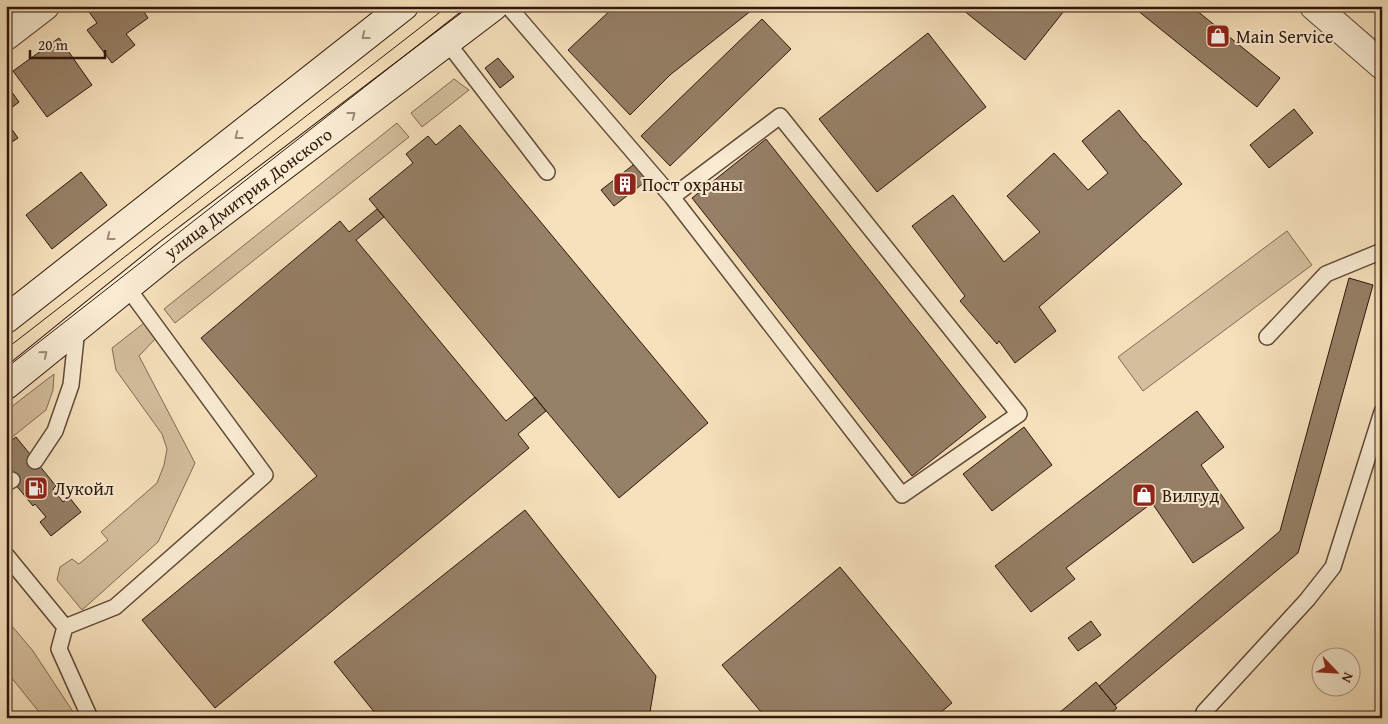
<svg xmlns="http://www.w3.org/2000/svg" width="1388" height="724" font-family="'Gentium Book Plus',serif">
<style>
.green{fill:#d4be9e;stroke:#816a54}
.building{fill:#968067;stroke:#2e160b}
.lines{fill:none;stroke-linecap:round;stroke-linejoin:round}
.lane-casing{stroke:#604937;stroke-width:18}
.street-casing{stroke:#604937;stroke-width:30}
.secondary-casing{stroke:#2e160b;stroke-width:30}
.lane{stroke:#f9ecd3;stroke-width:15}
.street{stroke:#f9ecd3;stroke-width:28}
.secondary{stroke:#f9ecd3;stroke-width:28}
.tram{stroke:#2e160b;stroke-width:1}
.oneway{stroke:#9e8c79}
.labels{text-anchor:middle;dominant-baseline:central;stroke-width:4;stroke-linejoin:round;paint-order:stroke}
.poi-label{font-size:18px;fill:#2e160b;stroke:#f9ecd3;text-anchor:start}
.street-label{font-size:18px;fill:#2e160b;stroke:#f9ecd3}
</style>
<rect width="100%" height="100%" fill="#f6e1bc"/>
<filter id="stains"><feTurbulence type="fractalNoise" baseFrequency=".004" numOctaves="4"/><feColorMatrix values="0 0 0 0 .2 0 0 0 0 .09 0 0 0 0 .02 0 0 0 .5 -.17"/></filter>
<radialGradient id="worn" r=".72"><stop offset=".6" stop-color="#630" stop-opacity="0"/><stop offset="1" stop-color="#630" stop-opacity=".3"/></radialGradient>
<path class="green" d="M454,79L469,90L422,127L411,113Z
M397,123L409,137L175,323L164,309Z
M1287,231L1312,265L1143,391L1118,357Z
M144,323L155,339L139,356L195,463L158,542L82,610L57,580L60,567L72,559L79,564L108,540L101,532L157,483L164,465L167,449L162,434L116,370L112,348Z
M54,374L53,390L46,410L6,442V411Z
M6,619L33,651L77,718H44L6,671Z"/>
<path class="building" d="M90,6H140L148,18L126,34L135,45L112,63L87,30L97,23L87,9Z
M615,6H757L670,75L630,115L568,50Z
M958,6H1068L1025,60Z
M1132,6H1191L1280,78L1257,107Z
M762,19L791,49L670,166L641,136Z
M928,33L986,107L877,192L819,119Z
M59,38L92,85L47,117L13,71Z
M498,58L514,77L500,88L485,68Z
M6,84L19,102L6,112Z
M1294,109L1313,133L1269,168L1250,145Z
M1119,110L1144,141H1145L1182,184L1039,307L1056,331L1015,363L999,341L997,344L960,301L965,296L912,226L953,195L1004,262L1040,232L1007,196L1054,153L1088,190L1108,173L1082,141Z
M6,121L18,138L6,146Z
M460,125L708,423L619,498L369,199L413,163L406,154L428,136L436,145Z
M766,139L986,417L912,476L692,198Z
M637,162L650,178L614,206L601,190Z
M81,172L107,205L52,249L26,215Z
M377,209L384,217L356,240L506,421L535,397L546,411L518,434L529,448L215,708L142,620L317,476L201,338L340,221L349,232Z
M1349,278L1373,285L1298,553L1115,705L1099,686L1280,531Z
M1197,411L1224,447L1201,465L1244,528L1193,563L1152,503L1066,568L1075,579L1031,612L995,566Z
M1024,427L1052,465L992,511L963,474Z
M16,437L56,486L53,489L63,502L69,497L81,512L51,536L40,522L46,517L35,504L33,506L6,473V444Z
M525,510L656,676L649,718H379L334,662Z
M840,567L952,703L934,718H766L722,665Z
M1091,621L1101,635L1078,651L1068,638Z
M1096,682L1117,708L1106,718H1053Z"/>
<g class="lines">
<g class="lane-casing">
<path id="lane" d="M508,6L672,197L902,495L1019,414L780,116L672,197
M447,42L547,172
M1267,337L1326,274L1382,251
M35,461L55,431L71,385L77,328
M6,483L12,480
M6,555L65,627L115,607L265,475L127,287
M65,627L59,649L90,718
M1204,718V712L1307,600L1333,567L1382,412"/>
</g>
<g class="street-casing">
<path id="street" d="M1314,6L1382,65
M6,36L45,6"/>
</g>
<g class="secondary-casing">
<path id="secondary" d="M6,319L404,6
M6,385L169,253L494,6"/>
</g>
<use href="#lane" class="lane"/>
<use href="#street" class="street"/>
<use href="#secondary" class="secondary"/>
<path class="tram" d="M6,349L448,6
M6,368L468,6"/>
</g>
<defs><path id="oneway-chevron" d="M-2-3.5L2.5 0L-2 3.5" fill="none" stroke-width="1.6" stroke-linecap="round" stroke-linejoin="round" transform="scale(1.25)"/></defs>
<g class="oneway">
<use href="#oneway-chevron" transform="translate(365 36) rotate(142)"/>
<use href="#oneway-chevron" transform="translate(352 115) rotate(-37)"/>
<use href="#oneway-chevron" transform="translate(238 136) rotate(142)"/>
<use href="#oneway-chevron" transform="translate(110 237) rotate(142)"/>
<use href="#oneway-chevron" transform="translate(44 354) rotate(-39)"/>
</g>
<defs>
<g id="shop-square" transform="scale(1.25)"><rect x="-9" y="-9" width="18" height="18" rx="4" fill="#8f2418" stroke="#f9ecd3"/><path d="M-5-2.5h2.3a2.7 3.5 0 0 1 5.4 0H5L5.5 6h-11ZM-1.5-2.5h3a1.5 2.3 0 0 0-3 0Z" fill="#fff"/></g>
<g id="building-square" transform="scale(1.25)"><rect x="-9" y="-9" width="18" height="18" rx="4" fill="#8f2418" stroke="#f9ecd3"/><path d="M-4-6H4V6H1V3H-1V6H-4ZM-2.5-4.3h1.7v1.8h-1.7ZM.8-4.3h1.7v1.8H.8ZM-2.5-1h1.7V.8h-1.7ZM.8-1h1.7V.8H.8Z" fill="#fff"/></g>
<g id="fuel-square" transform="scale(1.25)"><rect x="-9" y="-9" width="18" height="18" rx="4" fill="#8f2418" stroke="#f9ecd3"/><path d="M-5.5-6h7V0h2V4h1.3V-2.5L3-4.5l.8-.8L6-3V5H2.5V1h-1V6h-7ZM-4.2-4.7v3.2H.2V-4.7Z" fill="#fff"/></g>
</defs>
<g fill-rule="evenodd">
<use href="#shop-square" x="1218" y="36"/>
<use href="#building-square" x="625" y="184"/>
<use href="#fuel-square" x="36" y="488"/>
<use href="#shop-square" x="1144" y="495"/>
</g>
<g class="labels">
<g class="poi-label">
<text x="1236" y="36">Main Service</text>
<text x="642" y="184">Пост охраны</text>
<text x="54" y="488">Лукойл</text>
<text x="1162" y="495">Вилгуд</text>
</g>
<g class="street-label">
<text transform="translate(248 193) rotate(-37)">улица Дмитрия Донского</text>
</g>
</g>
<rect width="1388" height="724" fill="none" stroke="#f6e1bc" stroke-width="25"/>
<rect x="8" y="8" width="1373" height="709" fill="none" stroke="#2e160b" stroke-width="2.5"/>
<rect x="12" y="12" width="1363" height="699" fill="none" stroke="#2e160b"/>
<g transform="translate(1336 672) rotate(115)"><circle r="24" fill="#f9ecd3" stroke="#a89683"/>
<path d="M0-4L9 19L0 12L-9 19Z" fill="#8f2418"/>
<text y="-8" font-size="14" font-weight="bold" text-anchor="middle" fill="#2e160b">N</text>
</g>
<path d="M30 50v8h75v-8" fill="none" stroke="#2e160b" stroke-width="2.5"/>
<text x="38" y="50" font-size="15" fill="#2e160b" stroke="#f9ecd3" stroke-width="4" paint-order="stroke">20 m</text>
<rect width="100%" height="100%" filter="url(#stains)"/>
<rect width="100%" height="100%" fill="url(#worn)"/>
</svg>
